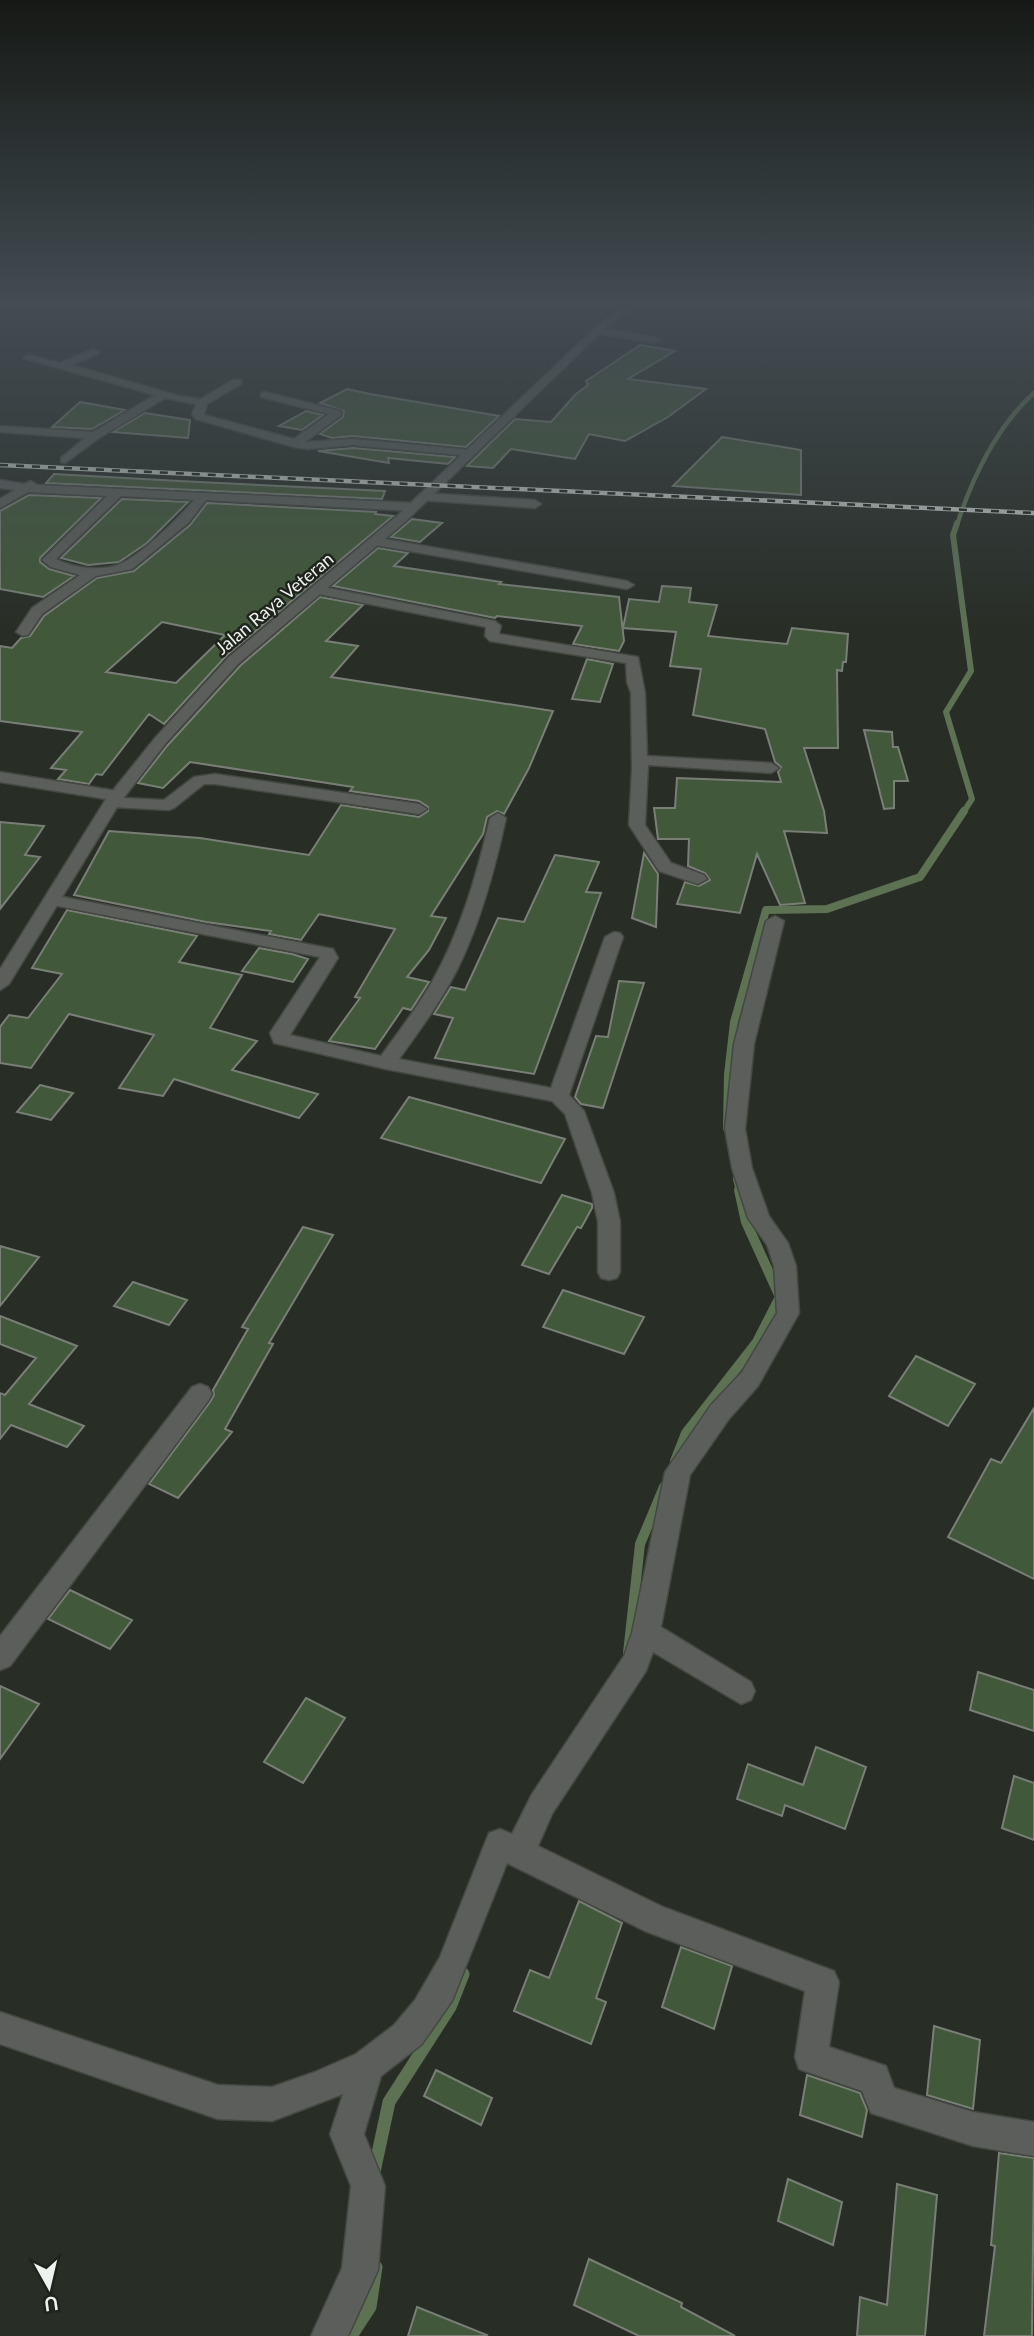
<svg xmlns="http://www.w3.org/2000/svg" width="1034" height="2336" font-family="Lato,sans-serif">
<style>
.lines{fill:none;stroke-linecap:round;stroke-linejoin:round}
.stream-far4{stroke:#5c7253;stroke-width:4.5}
.stream-far3{stroke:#5c7253;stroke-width:6}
.stream-far2{stroke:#5c7253;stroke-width:8}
.stream-far1{stroke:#5c7253;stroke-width:10}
.stream{stroke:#5c7253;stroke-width:13}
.building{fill:#42583a;stroke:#797f77;stroke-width:2;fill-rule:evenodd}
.minor-casing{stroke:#444842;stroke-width:3}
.tertiary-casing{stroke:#444842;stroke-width:3}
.minor{fill:#5b5e5a;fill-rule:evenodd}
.tertiary{fill:#5b5e5a;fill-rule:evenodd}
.rail-casing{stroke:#c4c8c3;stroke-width:4.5}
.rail{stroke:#1f231d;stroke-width:2.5;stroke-dasharray:8;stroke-linecap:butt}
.labels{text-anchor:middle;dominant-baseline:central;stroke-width:5;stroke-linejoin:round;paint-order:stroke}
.far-street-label{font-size:18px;fill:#eef1ed;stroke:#1f231d}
</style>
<rect width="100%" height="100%" fill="#282d26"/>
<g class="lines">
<path class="stream-far4" d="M957,525C972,478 997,426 1034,393"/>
<path class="stream-far3" d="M957,523L953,535L971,671L946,712L972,799L963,813"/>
<path class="stream-far2" d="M727,1128L728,1075L734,1022L766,910L827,909L920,877L964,811
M737,1179L740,1191"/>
<path class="stream-far1" d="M675,1461L686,1433L757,1342L780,1297L746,1222L739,1190
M628,1653L640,1544L664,1487"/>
<path class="stream" d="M374,2172L389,2102L450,2007L463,1974
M351,2336L370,2307L376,2267"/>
</g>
<path class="building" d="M640,345L675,351L628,379L706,389L668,417L625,441L589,434L575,459L511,449L493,468L467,466L515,419L551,422L575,395L588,385L586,381Z
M347,389L370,394L499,416L466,447L353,436L332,438L320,434L343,417L344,411L320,403Z
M80,402L125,410L92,429L52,427Z
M306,411L323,415L302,430L279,426Z
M145,413L190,420L188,438L113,432Z
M722,437L801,450V495L673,486Z
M353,448L455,457L448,464L388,458L389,463L318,451Z
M54,474L179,481L385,491L382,499L46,483Z
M29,495L101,498L40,558V562L49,569L74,576L43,597L0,589V511Z
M122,499L188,502L147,543L119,562L88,565L61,558Z
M207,503L376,512L375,514L393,516L227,655L164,724L149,714L102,775L96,774L89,784L58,779L66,770L51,768L82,732L0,721V646L12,648L21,638L30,636L44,616L97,578L134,571L190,525ZM162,622L225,635L176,683L106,672Z
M412,519L442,523L420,542L391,537Z
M378,548L408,553L394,566L501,582L499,584L619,597L624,641L619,651L573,644L582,626L497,616L495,618L333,586Z
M662,586L691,588L689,602L717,605L708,636L787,644L792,628L848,634L846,662H843L842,671L837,670L838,748H804L824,811L827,833L784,831L805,903L780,905L757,854L740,913L677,904L685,882L699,886L710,880L705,873L688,866L689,839H658L654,808H675L677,778L781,782L778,772L781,767L775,762L765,729L693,715L701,669L670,666L676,632L623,628L629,599L659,602Z
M320,597L363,605L326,641L358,646L331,677L553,711L529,768L504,814L497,811L487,817L483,834L431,916L446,918L429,950L407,977L429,982L411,1010L403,1008L375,1049L329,1041L360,998L355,997L395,929L319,914L301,940L269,934L271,931L206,922L74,895L109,831L200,838L309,855L341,805L419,817L428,811V807L419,801L350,791L353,787L190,762L163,788L138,783L167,746L241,665Z
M587,659L613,664L600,702L572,699Z
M864,730L892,732L893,747H898L908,781H894V808L884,809Z
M0,822L44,826L25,855L40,857L0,909Z
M644,853L658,874L656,927L632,918Z
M555,855L599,862L586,892L601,893L534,1074L435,1058L453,1018L434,1014L451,987L465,990L498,918L524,922Z
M67,910L197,936L179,962L242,975L210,1028L257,1041L232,1070L318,1094L299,1118L174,1079L163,1096L119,1088L154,1035L69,1014L31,1068L0,1063V1027L9,1015L28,1018L62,974L32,968Z
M259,948L292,954L308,959L293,982L242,971Z
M619,981L644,983L603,1108L581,1104L575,1097L596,1036L608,1037Z
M40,1085L73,1093L51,1120L17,1112Z
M409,1097L565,1139L541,1183L381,1138Z
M562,1195L592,1204V1208L581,1228L577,1227L549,1274L522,1265Z
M303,1227L333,1235L269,1343L273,1344L225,1429L232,1432L178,1498L149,1484L210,1402L214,1395L213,1390L248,1329L242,1327Z
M0,1246L39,1257L0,1306Z
M133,1282L187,1300L169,1325L114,1306Z
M563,1290L644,1317L624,1354L543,1327Z
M0,1316L77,1346L29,1404L84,1426L67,1447L11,1425L0,1439V1393L5,1395L36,1358L0,1344Z
M916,1356L975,1384L948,1426L889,1396Z
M1034,1408V1579L948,1537L991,1459L1001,1463Z
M70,1590L132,1620L110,1649L48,1619Z
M978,1672L1034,1690V1731L970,1710Z
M0,1686L39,1704L0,1759Z
M306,1698L345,1718L303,1783L264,1762Z
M816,1747L866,1767L845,1829L785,1805L782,1816L737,1799L748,1764L803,1785Z
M1014,1776L1034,1783V1840L1002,1828Z
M579,1901L622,1923L596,1998L606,2002L591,2044L514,2011L530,1970L549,1978Z
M681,1947L732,1966L714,2029L662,2007Z
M934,2026L980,2040L973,2109L927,2095Z
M436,2070L492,2098L481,2125L424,2096Z
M807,2075L860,2093L867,2110L862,2137L800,2115Z
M999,2153L1034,2158L1032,2336H984L995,2246L991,2245Z
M788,2179L842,2202L833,2245L778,2221Z
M897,2184L937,2195L925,2336H857L860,2297L887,2305Z
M589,2259L682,2303L681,2307L735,2336H639L574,2305Z
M417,2307L487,2335L486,2336H408Z"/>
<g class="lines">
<g class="minor-casing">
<path id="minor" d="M597,328L655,337L660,340L655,343L594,333L592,331Z
M94,349L99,352L98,354L72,365L179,396L201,399L233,380H241V384L207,404L204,415L294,439L329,414L261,397V393L265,392L341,411V415L305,442L353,439L470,450L476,453L470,456L353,445L308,449L294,447L196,419L192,414L196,404L165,398L99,438L65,463L61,462V458L85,438L0,432V426L93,432L155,395L23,358L28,355L60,363Z
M0,480L24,484L31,481L37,485L414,503L420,507L414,511L206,500L188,523L132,569L96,576L42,614L28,635L23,636L16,632L32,608L80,575L51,567L42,560L107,496L28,492L0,508V499L15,490L0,488ZM121,496L194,500C179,518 141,555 120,564C101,572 74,568 56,559Z
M424,493L535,500L541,504L535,508L420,500V494Z
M373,537L627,581L634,585L627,589L369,544L367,541Z
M318,586L495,621L501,626L499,634L638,657L645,693L647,756L771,763L779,768L771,773L648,765L645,825L671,863L704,875L707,879L698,884L659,871L629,825L632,769L631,693L627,682L626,663L490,641L485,636L486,627L313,593V587Z
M0,772L117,791L123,793L124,798L164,800L194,777L215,774L419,804L427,809L419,814L215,784H204L174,808L168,810L112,807L106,805L104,802L106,799L0,782Z
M498,813L506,818C495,869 481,921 458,968C442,1000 420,1030 399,1059L551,1088L605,937L614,932L620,933L623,937L569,1095L584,1111L614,1193L620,1222V1272L617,1278L609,1280L601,1278L598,1272V1222L592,1193L565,1114L552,1101L386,1069L274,1043L270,1033L320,957L53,905L44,900L53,895L333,949L338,958L290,1035L381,1056C399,1031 418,1007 433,980C461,930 477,874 490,818Z
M775,916L784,921L754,1044L745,1129L752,1168L769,1216L788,1243L796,1266L799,1313L758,1386L729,1419L690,1475L661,1627L751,1682L755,1691L751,1700L741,1704L653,1652L646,1671L552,1814L538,1846L663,1907L834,1971L839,1982L829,2047L886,2066L894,2088L973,2112L1034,2122V2156L973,2146L871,2113L862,2091L799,2069L795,2057L805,1991L645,1931L507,1863L452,2001L422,2044L381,2076L364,2134L385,2186L378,2270L348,2336H311L342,2268L351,2186L330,2134L343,2094L272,2121L218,2119L0,2044V2012L218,2085L272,2087L315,2072L356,2054L394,2025L415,2000L440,1957L489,1833L500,1829L512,1834L532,1794L624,1656L632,1633L665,1472L711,1405L742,1372L777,1313L774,1266L767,1245L748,1218L732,1168L725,1129L734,1044L766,921Z
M200,1384L208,1387L212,1394L208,1401L10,1666L0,1670V1636L192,1387Z"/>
</g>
<g class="tertiary-casing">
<path id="tertiary" d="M626,304H637L600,333L406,521L239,663L165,744L119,804L9,984L0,990V969L106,799L155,738L229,657L398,515L594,329Z"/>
</g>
<use href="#minor" class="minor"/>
<use href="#tertiary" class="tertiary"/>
<g class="rail-casing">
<path id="rail" d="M0,465L1034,513"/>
</g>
<use href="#rail" class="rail"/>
</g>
<linearGradient id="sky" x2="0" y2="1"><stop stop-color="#161915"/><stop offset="0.48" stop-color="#424c52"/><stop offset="1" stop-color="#424c52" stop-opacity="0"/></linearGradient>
<rect width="1034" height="631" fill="url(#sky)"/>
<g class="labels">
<g class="far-street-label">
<text transform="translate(274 603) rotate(-40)">Jalan Raya Veteran</text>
</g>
</g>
<g transform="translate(49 2287) rotate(172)" stroke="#1f231d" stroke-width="5" paint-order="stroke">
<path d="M0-5L12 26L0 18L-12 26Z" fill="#eef1ed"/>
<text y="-10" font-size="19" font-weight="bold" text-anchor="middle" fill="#eef1ed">U</text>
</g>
</svg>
